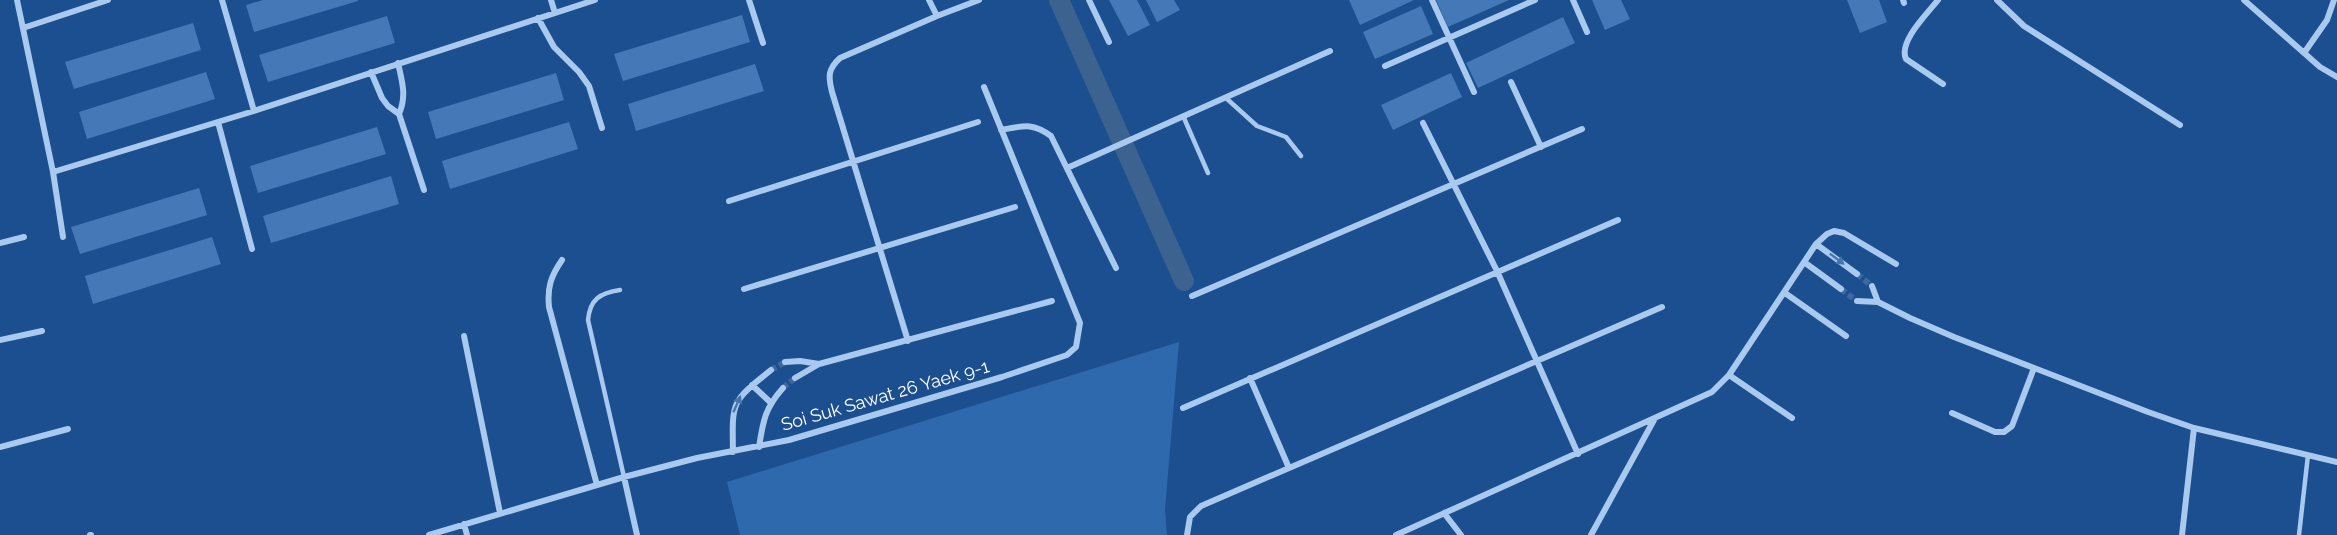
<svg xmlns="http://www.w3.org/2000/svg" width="2337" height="535" font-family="Raleway,sans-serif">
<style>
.green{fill:#2e69ad}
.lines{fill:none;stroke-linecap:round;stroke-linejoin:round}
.canal{stroke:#3c6290;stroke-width:20}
.building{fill:#4478b7}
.minor-tunnel{stroke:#3d69a0;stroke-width:6;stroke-dasharray:6 3;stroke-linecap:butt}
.service{stroke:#a9c9ee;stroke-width:4.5}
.minor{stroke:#a9c9ee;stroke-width:6}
.oneway{fill:#4674ac}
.labels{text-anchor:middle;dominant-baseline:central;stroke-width:4.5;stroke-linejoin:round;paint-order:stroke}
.street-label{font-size:18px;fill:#fff;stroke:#1b4f8f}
</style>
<rect width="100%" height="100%" fill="#1b4f8f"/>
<path class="green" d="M1179,342L1165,510L1167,535H740L727,482Z"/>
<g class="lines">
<path class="canal" d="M1059,0L1184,281"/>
</g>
<path class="building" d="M263,0H358V1L254,32L246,5Z
M1109,0H1137L1150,25L1128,36Z
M1146,0H1174L1180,10L1157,22Z
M1349,0H1414L1360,25Z
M1436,0H1509L1448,27Z
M1592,0H1621L1630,19L1605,30Z
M1847,0H1879L1887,22L1860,33Z
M1421,6L1433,34L1375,59L1363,32Z
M742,15L750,42L623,81L614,54Z
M387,16L395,43L268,82L259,55Z
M1563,17L1575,43L1478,88L1466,63Z
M193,23L201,50L74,89L65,62Z
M755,64L764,91L636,131L628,104Z
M206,72L215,99L87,139L79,112Z
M556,73L564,100L436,139L428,112Z
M1451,73L1462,97L1393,130L1381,105Z
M569,122L578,149L450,189L442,161Z
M377,127L386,154L258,193L250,166Z
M391,176L399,204L271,243L263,216Z
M199,188L207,215L80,254L71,227Z
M212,237L221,264L93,304L85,276Z"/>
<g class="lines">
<path class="minor-tunnel" d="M1857,274L1872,286
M1841,289L1857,301
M771,370L785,362
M783,388L795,378"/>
<path class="service" d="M1226,98L1257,126L1286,137L1301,156
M1184,118L1208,173
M620,290C600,293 590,299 588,320L624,477
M2299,535L2308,455"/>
<path class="minor" d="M17,0L53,172L63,237
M222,0L254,111
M551,0L555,13
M749,0L763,43
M929,0L937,16
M1089,0L1109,42
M1432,0L1474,92
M1573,0L1587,32
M1903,0L1904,3
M1938,0C1927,14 1898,42 1906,59L1943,84
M1997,0L2024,26L2180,125
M2244,0L2320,67L2337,77
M538,18L554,47L579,72L589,86L602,128
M23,28L108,0
M2304,53L2327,20L2334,0
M398,63C402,81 407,96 399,114
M1385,66L1535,0
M371,72L382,98L388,106L399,114L424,190
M1511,82L1541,147
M218,122L252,249
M1423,123L1497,271L1578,454
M1001,130C1023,126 1032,122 1051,136L1116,268
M1067,168L1330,51
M53,172L254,111L595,0
M729,201L978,122
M0,243L24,237
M1816,244L1857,274
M562,260C551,276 547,287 549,307L597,485
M1804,262L1841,289
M1872,286L1878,302
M744,289L1015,207
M1785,293L1846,336
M1192,296L1582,129
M1857,301L1878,302L1910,318L1954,337L2148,412L2194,428L2337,462
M464,336L500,513
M0,340L42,331
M908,341L832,92C828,76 828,69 840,58L937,16L979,0
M785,362L800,361L819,364
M1729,375L1792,418
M795,378L819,364L1052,301
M1250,378L1289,468
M752,385L770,402
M1183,408L1618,220
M1952,413L1995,432H2004L2012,426L2034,368
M0,447L68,429
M759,447C763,421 765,408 783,388
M733,452C732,401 731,402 771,370
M624,477L637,535
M1444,513L1461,535
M464,524L467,535
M90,535H91
M429,535L624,477L697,458L789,440L1002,377L1067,355L1076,347L1080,323L984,87
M1187,535L1190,517L1201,506L1662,307
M1396,535L1712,392L1729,375L1816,244L1827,234L1834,231L1844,233L1896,264
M1591,535L1654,420
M2182,535L2194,428"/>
</g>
<defs><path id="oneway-solid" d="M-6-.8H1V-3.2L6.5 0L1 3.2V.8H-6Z" transform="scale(1.5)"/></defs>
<g class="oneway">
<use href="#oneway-solid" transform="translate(1837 259) rotate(37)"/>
<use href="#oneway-solid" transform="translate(737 404) rotate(-66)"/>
</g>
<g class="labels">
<g class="street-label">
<text transform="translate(885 395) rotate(-16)">Soi Suk Sawat 26 Yaek 9-1</text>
</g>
</g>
</svg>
